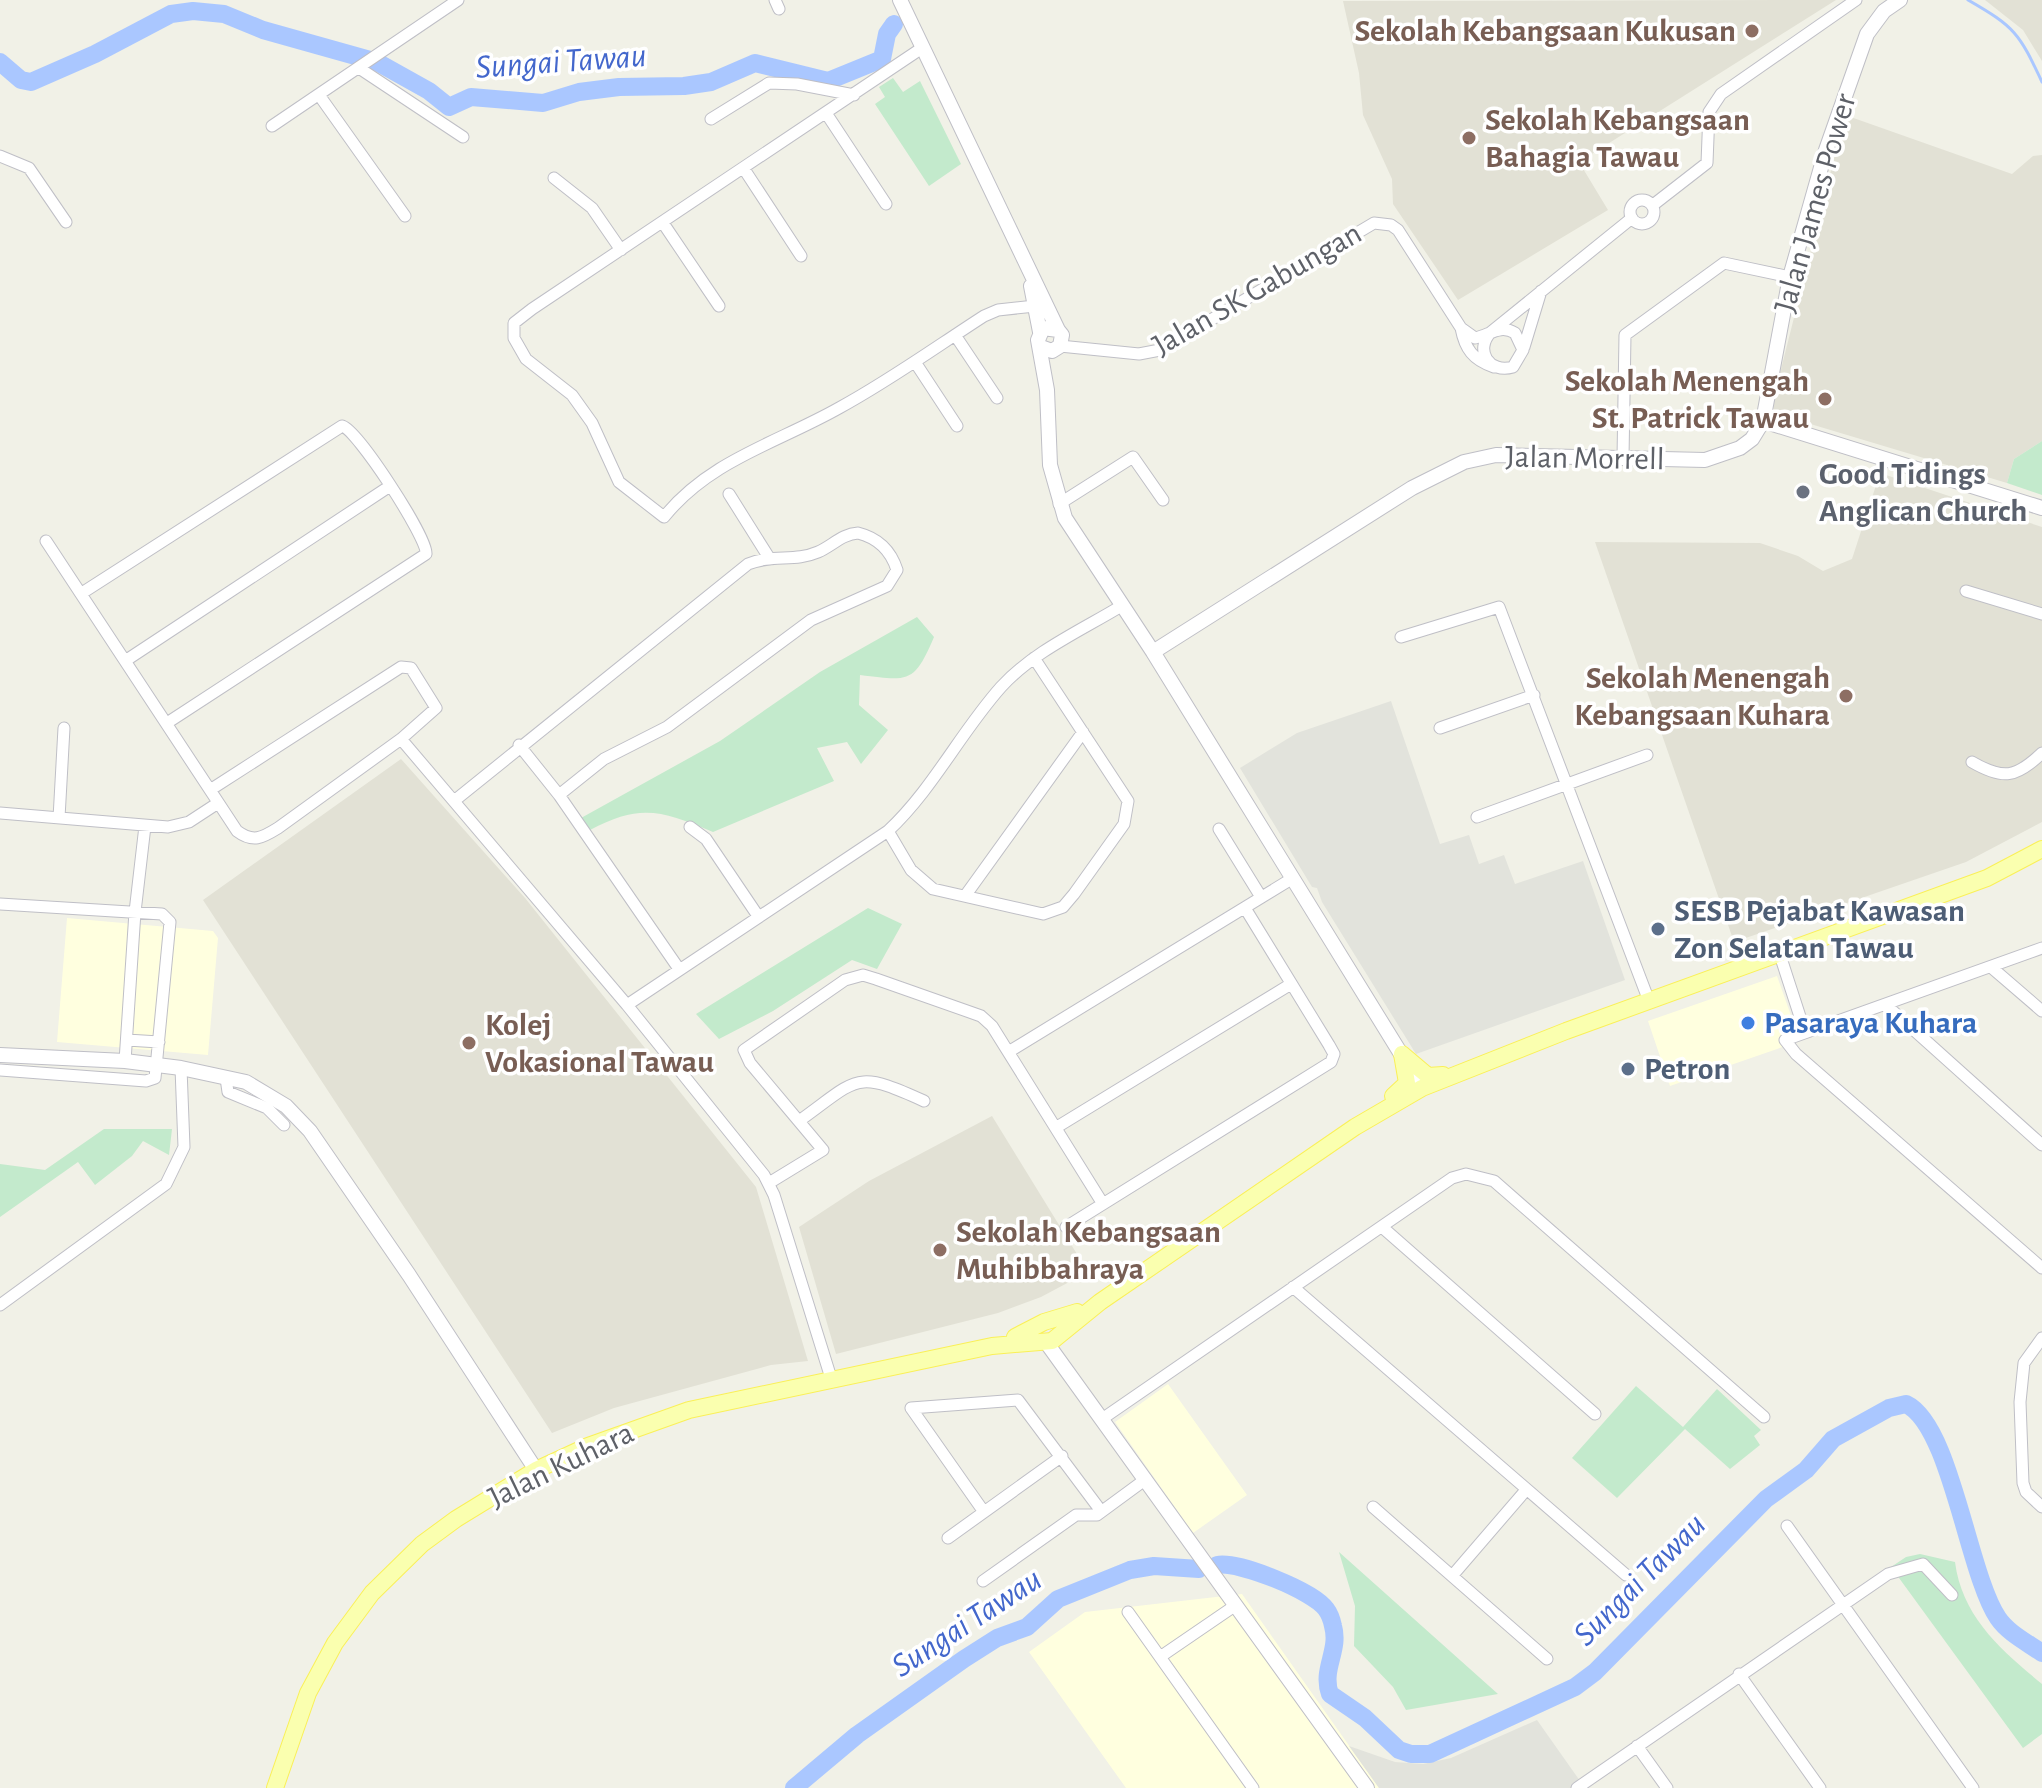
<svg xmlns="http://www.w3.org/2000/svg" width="2042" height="1788" font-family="'Alegreya Sans',sans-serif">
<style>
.commercial{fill:#ffffdf}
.industrial{fill:#e2e3dc}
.education{fill:#e2e1d5}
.green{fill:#c3eacc}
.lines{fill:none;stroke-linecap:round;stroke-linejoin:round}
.stream{stroke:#aac7ff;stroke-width:3}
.river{stroke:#aac7ff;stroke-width:18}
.minor-casing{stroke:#bfbfc6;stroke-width:13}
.tertiary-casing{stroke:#bfbfc6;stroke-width:16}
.primary-casing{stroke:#faf058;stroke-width:18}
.minor{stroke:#fff;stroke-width:11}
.tertiary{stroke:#fff;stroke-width:14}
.primary{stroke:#faffaf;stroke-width:16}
.education-dot{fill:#8d6e63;stroke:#fff;stroke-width:3}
.worship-dot{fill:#6b7280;stroke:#fff;stroke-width:3}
.service-dot{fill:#5c6f8a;stroke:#fff;stroke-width:3}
.shop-dot{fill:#3f7fe0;stroke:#fff;stroke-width:3}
.labels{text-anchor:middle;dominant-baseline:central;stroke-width:7;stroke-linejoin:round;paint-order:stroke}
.education-label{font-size:32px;font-weight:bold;fill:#785e54;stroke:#fff;text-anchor:end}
.street-label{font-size:32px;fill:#5e6168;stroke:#fff}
.worship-label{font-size:32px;font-weight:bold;fill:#5b616d;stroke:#fff;text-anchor:start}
.service-label{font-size:32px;font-weight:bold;fill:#4e5e75;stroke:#fff;text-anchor:start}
.shop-label{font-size:32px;font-weight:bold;fill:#366cbe;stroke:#fff;text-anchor:start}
.water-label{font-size:34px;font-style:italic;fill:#4367cc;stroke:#fff}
</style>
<rect width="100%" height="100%" fill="#f1f1e7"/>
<path class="commercial" d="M67,918L213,931L218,938L208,1055L57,1042Z
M1777,976L1800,1041L1670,1086L1648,1021Z
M1168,1384L1247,1495L1193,1533L1115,1422Z
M1242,1594L1379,1788H1126L1029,1652L1085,1612Z"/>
<path class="industrial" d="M1391,701L1440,844L1469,835L1479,864L1504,855L1515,884L1583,861L1625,980L1416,1054L1322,902L1317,888L1312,887L1240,768L1297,733Z
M1537,1720L1585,1788H1379L1349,1746L1395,1762L1423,1764L1451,1758Z"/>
<path class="education" d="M1836,0L1579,162L1608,210L1458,300L1393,204L1392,179L1363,115L1359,73L1343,1Z
M1985,0H2042V61L2023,30Z
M1845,115L2012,174L2033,156L2042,155V441L2014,459L2007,483L1774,413L1773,401Z
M1880,473L2042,527V822L1966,862L1734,942L1595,542L1760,543L1798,556L1823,571L1852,559Z
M401,759L525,898L756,1187L808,1361L771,1365L614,1408L552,1433L203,900Z
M992,1116L1088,1272L1041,1297L998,1313L836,1354L799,1227L869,1181Z"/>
<path class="green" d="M893,78L903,92L920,81L961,164L929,186L875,104L885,97L879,87Z
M2042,441V495L2007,483L2014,459Z
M917,617L934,637C914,684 909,681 860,675L859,705L888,730L861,764L847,742L817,748L834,781L713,832C662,811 641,803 590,830L581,818L720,741L820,672Z
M868,908L902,924L877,969L852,960L773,1011L719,1039L696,1014Z
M104,1129H172L169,1155L143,1141L132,1156L95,1185L78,1162L0,1217V1164L45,1170Z
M1636,1386L1683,1427L1717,1389L1761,1430L1754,1436L1760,1445L1730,1469L1685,1429L1617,1498L1572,1458Z
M1339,1552L1498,1694L1406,1710L1393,1687L1354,1646L1355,1606Z
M1920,1554L1955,1562C1962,1617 2002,1651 2042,1684V1734L2023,1748L1891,1567L1906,1557Z"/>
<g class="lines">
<path class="stream" d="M1968,0C2015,27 2019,33 2042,82"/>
<path class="river" d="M0,62L21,80L31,82L95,54L171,14L193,11L224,14L263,30L377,62L429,91L449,107L471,97L543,103L579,92L619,87L684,86L711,82L755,63L828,81L882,59L887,34L894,24
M1217,1565C1239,1561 1313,1591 1326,1609C1329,1613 1332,1621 1333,1626C1340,1651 1321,1669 1330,1694L1365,1718L1399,1750L1411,1754H1430L1575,1687L1595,1672L1766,1499L1806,1470L1833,1439L1889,1408L1906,1404C1951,1425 1968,1574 1998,1618C2008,1633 2028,1643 2042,1653
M794,1788L857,1735L964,1659L997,1638L1027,1627L1058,1599L1130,1570L1154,1566L1199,1569"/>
<g class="minor-casing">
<path id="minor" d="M775,0L779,9
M922,48L532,309L514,323V338L526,359L572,395L592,423L619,482L664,517C710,460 777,443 839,408C889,381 936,347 984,316L998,310L1035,306
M359,68L463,137
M319,95L405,216
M826,113L886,204
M711,119L769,83L797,84L854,95
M272,126L458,0
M0,156L29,168L66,222
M744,169L801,256
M554,178L592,208L621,250
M1630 212a12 12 0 1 1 24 0a12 12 0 1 1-24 0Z
M1653,205L1707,163L1709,112L1721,94L1856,0
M663,223L719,306
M1461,328L1475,338C1490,335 1500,324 1515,333L1523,350L1513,367C1489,374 1474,350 1491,332L1632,218
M955,335L997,398
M1060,346L1139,354L1160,350L1374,223L1391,225L1398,230L1461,328C1465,349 1473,360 1494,367
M1524,347L1541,291
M915,362L957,426
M1623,458L1625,335L1724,263L1790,277
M729,494L768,556
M1059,504L1133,457L1163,500
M46,541L237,831C253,843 262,838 278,828L401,739L436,708L411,668L401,667L210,790
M1966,591L2042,614
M82,593L342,426C356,428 428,538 426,554L167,723
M1401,637L1499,607L1649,1001
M125,661L390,486
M1440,728L1534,695
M401,739L627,1005L764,1175L774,1195L831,1378
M519,745L559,795L679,969
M1972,762C2003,780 2016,778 2042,753
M454,801L748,564C772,554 795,562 818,552C832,546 842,534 858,533C878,538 891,551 897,570L887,586L811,620L667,727L604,759L559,795
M0,813L168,827L189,822L218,803
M1477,817L1647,755
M59,818L64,728
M690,827L706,839L758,916
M1219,829L1261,897
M888,831L911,870L933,889L1043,914L1063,907L1074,894L1124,824L1128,801L1034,658
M965,896L1083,732
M0,904L162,914L170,922L155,1078L146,1081L0,1070
M2042,948L1785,1040L1796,1054L2042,1268
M1779,952L1805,1032
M1991,967L2042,1011
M627,1005L888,831C933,789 960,733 1001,687C1034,651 1082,630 1123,605
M1886,1005L2042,1145
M127,1040L159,1042
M1010,1051L1293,878
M125,1061L135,912L145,826
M226,1078L228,1092L267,1108L284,1125
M799,1121C859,1078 854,1069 924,1101
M1057,1127L1291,984
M769,1183L823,1150L750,1063L744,1050L845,980L863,975L876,979L981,1016L992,1026L1103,1204
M1066,1227L1331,1062L1334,1054L1329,1045L1245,908
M1382,1227L1595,1414
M1293,1287L1626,1575
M0,1305L166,1184L184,1147L181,1068
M2042,1338L2024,1363L2020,1402L2023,1483L2026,1492L2042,1507
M911,1408L1018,1400L1101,1511
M911,1408L984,1512
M1102,1419L1452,1178L1466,1174L1494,1181L1764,1417
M1373,1507L1547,1659
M1787,1526L1973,1788
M948,1538L1062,1456
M1452,1576L1526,1490
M983,1581L1076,1515H1097L1146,1479
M1128,1612L1253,1788
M1160,1657L1236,1605
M1739,1674L1820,1788
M1637,1746L1667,1788
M1577,1788L1888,1574L1923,1564L1952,1595"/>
</g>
<g class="tertiary-casing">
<path id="tertiary" d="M900,0L1058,330
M1031,286L1040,332
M1041,347L1052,351L1060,346L1062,335L1058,330L1043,328L1038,340L1047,390L1050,465L1065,518L1153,652L1422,1088
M1763,421L1790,277L1826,150L1867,34L1884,11L1900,0
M1153,652L1412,488L1464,462L1496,455L1705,460L1740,448L1752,439L1763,421L2042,508
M0,1055L125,1061L181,1068L246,1082L286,1106L310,1131L409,1275L536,1470
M1046,1342L1367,1788"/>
</g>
<g class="primary-casing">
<path id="primary" d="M1402,1054L1428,1076L1443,1075
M1393,1096L1407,1083L1402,1054
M1015,1337L1044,1322L1077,1312
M275,1788L308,1693L335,1643L372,1593L422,1544L456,1519L536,1470L588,1446L689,1410L992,1346L1052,1341L1100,1302L1355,1127L1422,1088L1566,1031L1987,878L2042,849"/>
</g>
<use href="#minor" class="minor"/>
<use href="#tertiary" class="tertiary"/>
<use href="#primary" class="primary"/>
</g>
<g class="education-dot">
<circle cx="1752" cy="31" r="8"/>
<circle cx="1469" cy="138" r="8"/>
<circle cx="1825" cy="399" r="8"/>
<circle cx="1846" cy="696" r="8"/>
<circle cx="469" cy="1043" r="8"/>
<circle cx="940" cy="1250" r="8"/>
</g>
<circle class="worship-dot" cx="1803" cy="492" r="8"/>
<g class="service-dot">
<circle cx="1658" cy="929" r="8"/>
<circle cx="1628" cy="1069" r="8"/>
</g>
<circle class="shop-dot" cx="1748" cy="1023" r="8"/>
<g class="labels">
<g class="education-label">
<text x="1736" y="31">Sekolah Kebangsaan Kukusan</text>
<text x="1485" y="120" text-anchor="start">Sekolah Kebangsaan<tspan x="1485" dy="37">Bahagia Tawau</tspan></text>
<text x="1809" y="381">Sekolah Menengah<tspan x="1809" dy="37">St. Patrick Tawau</tspan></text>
<text x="1830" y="678">Sekolah Menengah<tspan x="1830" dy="37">Kebangsaan Kuhara</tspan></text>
<text x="485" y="1025" text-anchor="start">Kolej<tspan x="485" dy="37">Vokasional Tawau</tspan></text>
<text x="956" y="1232" text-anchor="start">Sekolah Kebangsaan<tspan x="956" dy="37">Muhibbahraya</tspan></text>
</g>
<g class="street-label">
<text transform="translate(1815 203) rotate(-74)">Jalan James Power</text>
<text transform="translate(1257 289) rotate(-30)">Jalan SK Gabungan</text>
<text transform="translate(1585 458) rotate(1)">Jalan Morrell</text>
<text transform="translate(561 1465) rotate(-26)">Jalan Kuhara</text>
</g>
<g class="worship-label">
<text x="1819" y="474">Good Tidings<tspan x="1819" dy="37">Anglican Church</tspan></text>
</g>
<g class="service-label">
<text x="1674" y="911">SESB Pejabat Kawasan<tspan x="1674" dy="37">Zon Selatan Tawau</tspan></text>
<text x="1644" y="1069">Petron</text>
</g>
<g class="shop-label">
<text x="1764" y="1023">Pasaraya Kuhara</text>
</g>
<g class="water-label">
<text transform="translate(561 62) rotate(-4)">Sungai Tawau</text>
<text transform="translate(1640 1580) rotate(-45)">Sungai Tawau</text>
<text transform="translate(967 1623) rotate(-33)">Sungai Tawau</text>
</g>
</g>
</svg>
